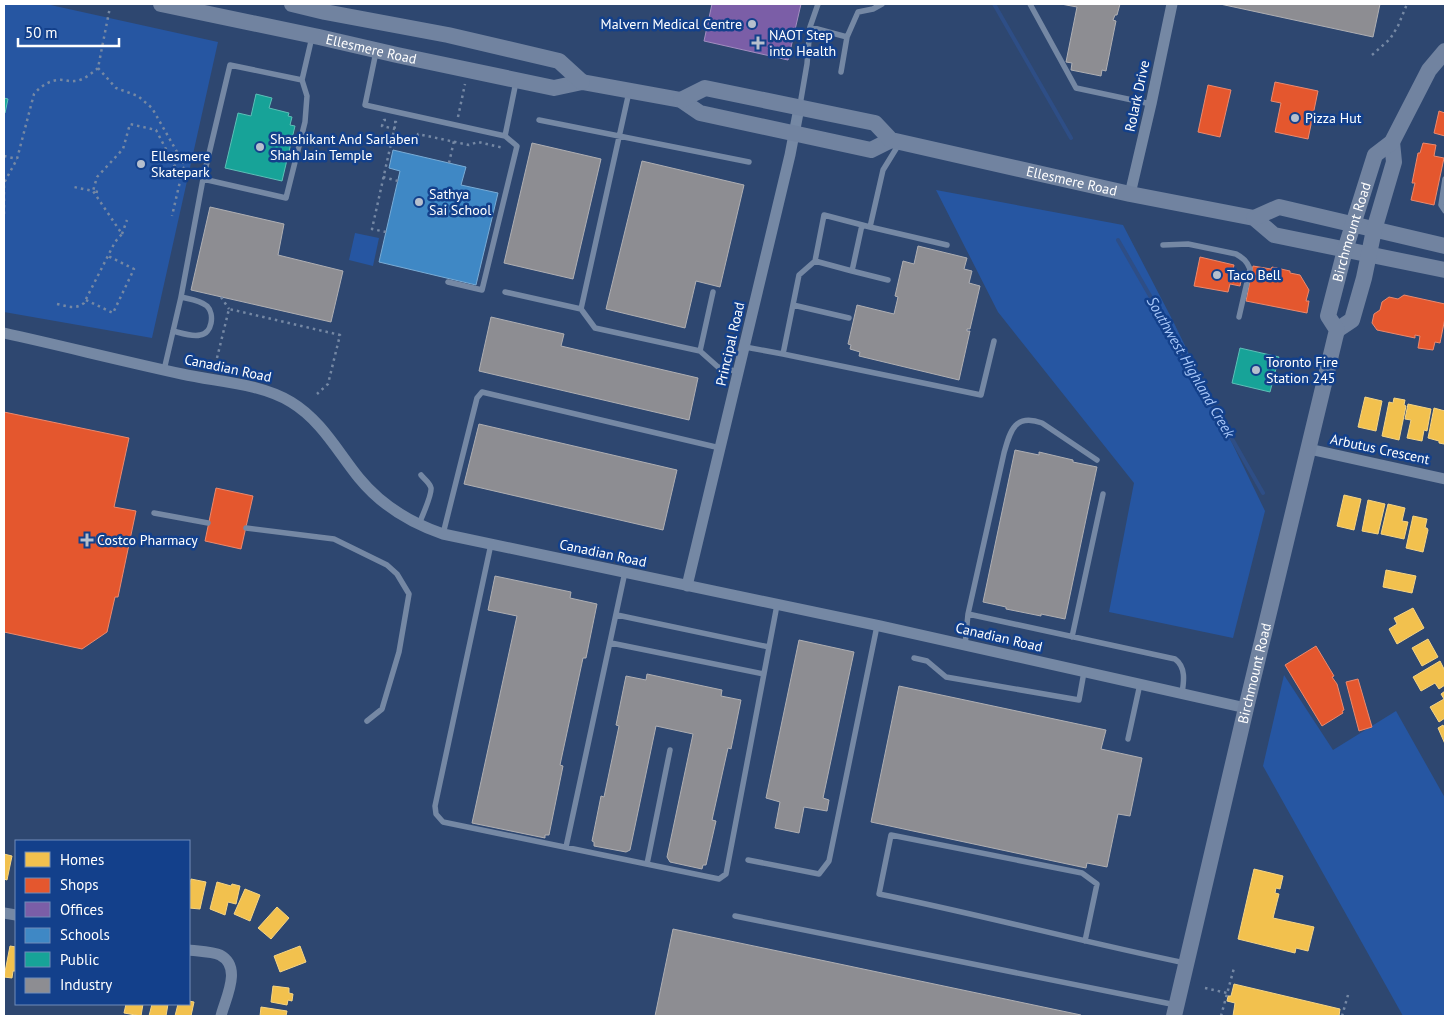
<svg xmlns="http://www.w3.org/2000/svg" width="1449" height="1020" font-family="'PT Sans',sans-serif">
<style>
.green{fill:#2656a2}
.homes{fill:#f2c14e;stroke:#f6d483}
.shops{fill:#e4572e;stroke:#ec896d}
.offices{fill:#7b5ea7;stroke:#a38ec1}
.schools{fill:#3f88c5;stroke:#79acd6}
.public{fill:#17a398;stroke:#5dbfb7}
.industry{fill:#8d8d92;stroke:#afafb3}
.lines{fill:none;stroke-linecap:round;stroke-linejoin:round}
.stream{stroke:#2e4e86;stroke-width:4}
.path{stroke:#7588a4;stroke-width:2.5;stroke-dasharray:2.5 4;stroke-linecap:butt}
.service{stroke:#7588a4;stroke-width:5.5}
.minor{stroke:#7588a4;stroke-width:11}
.secondary{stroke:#7183a0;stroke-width:16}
.poi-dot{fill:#b6bfcd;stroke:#13408b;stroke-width:2}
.labels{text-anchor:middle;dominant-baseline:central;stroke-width:5;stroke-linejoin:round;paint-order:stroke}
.poi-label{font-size:14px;fill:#fff;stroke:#13408b;text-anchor:start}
.street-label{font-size:14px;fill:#fff;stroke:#13408b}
.water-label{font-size:15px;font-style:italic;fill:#a7c6f8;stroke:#13408b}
</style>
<rect width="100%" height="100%" fill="#2e4770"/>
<path class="green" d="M4,4H46L218,42L152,338L4,312Z
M936,190L1123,225L1173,321L1265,511L1233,638L1109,612L1134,483L998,312Z
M355,233L379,238L373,266L349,260Z
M1284,675L1333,750L1396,711L1445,798V1016H1403L1263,766Z"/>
<path class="homes" d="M1365,397L1382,401L1376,431L1358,427Z
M1394,398L1405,400L1404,405L1406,406L1399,440L1382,436L1389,402L1393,403Z
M1408,404L1431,409L1427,431L1424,430L1422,441L1407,438L1411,420L1405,419Z
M1434,408L1445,411V442L1444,444L1439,443V441L1428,438Z
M1344,495L1361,499L1354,530L1337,526Z
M1368,500L1385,504L1378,534L1362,531Z
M1388,504L1405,508L1402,521L1408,522L1404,539L1381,534Z
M1413,516L1427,519L1425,528H1427L1428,530L1423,552L1406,548Z
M1386,570L1416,576L1412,593L1383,587Z
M1413,608L1424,628L1397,644L1389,629L1397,624L1394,618Z
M1428,639L1438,657L1422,666L1412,648Z
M1440,661L1445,671V685L1439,689L1435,683L1421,691L1413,677Z
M1445,691V718L1439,722L1430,707L1444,699L1441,694Z
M1443,725L1445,729V744L1438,728Z
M4,854L12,856L7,880L4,879Z
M1254,869L1283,876L1280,889L1276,888L1275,893L1279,894L1273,918L1314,927L1308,951L1296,948L1295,953L1238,939Z
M191,879L206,882L200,909L189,908V888Z
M217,882L231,886L232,884L240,886L236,904L228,902L225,915L210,909Z
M245,889L260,895L250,921L234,914Z
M277,907L289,918L271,939L258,928Z
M10,946L16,947V971H13L12,978L4,977Z
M300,946L306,962L280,972L274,956Z
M1234,984L1340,1009L1339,1016H1233L1235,1003L1227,1001L1228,996H1231Z
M273,986L289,988V993L293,994L292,1001L288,1000L287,1005L271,1002Z
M189,1001L194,1002L191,1016H175L178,1004H189Z
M126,1004H143L141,1016L124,1013Z
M152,1004H168L166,1016H149Z
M261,1007L287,1011L286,1016H260Z"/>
<path class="shops" d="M1275,82L1318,91L1308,139L1275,132L1281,103L1271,101Z
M1208,85L1231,90L1220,137L1198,132Z
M1439,111L1445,113V136L1434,133Z
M1423,143L1436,145L1434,156L1444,158L1434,205L1411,200L1415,183H1412L1418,153H1420Z
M1200,257L1234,265L1232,274L1242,276L1240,286L1230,284L1228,292L1194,286Z
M1253,266L1271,269L1272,267L1290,271V273L1300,275L1309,290L1306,301H1309L1307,313L1246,301Z
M1404,295L1445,304V318L1440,343L1435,342L1433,350L1418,348L1420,336L1415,335V338L1377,330L1372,323L1374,314L1380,310L1382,302L1389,297L1398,299Z
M4,412L129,438L114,507L136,511L118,597H115L107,632L82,649L4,632Z
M216,488L253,496L241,549L205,541Z
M1316,646L1334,676L1332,677L1337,684L1344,710L1342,711L1343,713L1322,726L1285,665Z
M1358,679L1372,727L1359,731L1346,682Z"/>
<path class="offices" d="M712,4H801L788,60L704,41Z"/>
<path class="schools" d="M393,150L466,167L461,185L498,193L476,285L379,262L400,171L389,168Z"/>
<path class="public" d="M256,94L272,98L269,108L289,113L288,116L292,117L290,125L295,126L282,181L225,168L238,113L251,116Z
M4,98L8,99L5,113H4Z
M1240,348L1279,357L1270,392L1232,383Z"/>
<path class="industry" d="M1061,4H1120L1117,15H1115L1113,20L1116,21L1106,71L1102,70L1101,76L1071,70L1072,63L1066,62L1077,7Z
M1220,4H1380L1373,37Z
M532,143L601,159L573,279L504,263Z
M642,161L744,185L720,287L696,281L685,328L606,309Z
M210,207L284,224L278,255L343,271L331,322L191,290Z
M918,246L967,258L964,269L972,271L969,283L980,286L970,329H967V331H970L959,380L859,356L860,352L850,349L851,345L848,344L857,305L894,314L898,297L895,296L903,261L914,264Z
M491,317L564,334L561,346L698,378L689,420L479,371Z
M479,424L677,470L663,530L464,484Z
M1015,450L1039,455V452L1073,460V462L1097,467L1065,619L1041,614V616L1006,609V607L983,602Z
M495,576L571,592L570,598L597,604L586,658H583L560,765L563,766L549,835H545V838L472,823L517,616L488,610Z
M799,640L854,652L823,798L829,800L827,811L804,807L799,833L775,828L780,802L766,798Z
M647,674L722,690L721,696L741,700L731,749L728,748L712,820L716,821L706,865H703L702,869L670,862L667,857L693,734L656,726L630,850L626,852L594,846V842L592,841L601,796L604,797L619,726L616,725L626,676L646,680Z
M899,686L1106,730L1101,749L1142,758L1130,816L1118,814L1107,867L1087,863L1086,868L871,822Z
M673,929L830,962L1081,1015V1016H655Z"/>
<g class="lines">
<path class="stream" d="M994,4L1071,138
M1118,240L1263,493"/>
<path class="path" d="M1372,55L1390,39L1398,26L1407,4
M98,68L116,88L138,96L152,108L185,166L179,175L181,177L172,216
M458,117L465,84
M386,120H384L382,126L395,129
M394,122H396L392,139L416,144L418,134L469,145L478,142L504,148
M4,156L17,159
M449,163L454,141
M383,177L398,181
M98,192L93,191L97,177L123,149L130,124L156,130L179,174
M4,214V183L17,159L34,94C40,87 48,81 58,80C63,79 69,82 74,81C83,81 92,73 98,68L110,7
M386,232L372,229L392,139
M122,234L127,220
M221,297L229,309
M86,300L113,313L134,269L108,256
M57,304C67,306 75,310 84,303L115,242L122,234L93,191L74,187
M217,358L229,309L340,335L328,384L317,394
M1205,988L1227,993
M1221,1016L1234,968
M1342,1016L1348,995"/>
<path class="service" d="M1030,4L1076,88L1151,104
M810,27L818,4
M376,52L365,105L505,136L517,146L482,290L448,282
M841,72L847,37
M302,80L230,65L203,179L286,198L305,122L307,96L302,80L312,37
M800,105L807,64L810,27L847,37L858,12L873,9L882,4
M539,120L749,162
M505,136L516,82
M899,144L883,170L870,227L824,215L815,261L799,275L783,354L981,395L994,341
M1445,179L1441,205L1445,211
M870,227L947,245
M1163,245L1188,244L1236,254C1243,258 1247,261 1250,269L1239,317
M815,261L852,271L862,225
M852,271L888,280
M505,292L581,309L629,92
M793,305L849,318
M581,309L595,328L700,351L713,292
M173,331C181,333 192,337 200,335C212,334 215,314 207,306C200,300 189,299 181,297
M745,347L783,354
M700,351L718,367L739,372
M164,370L181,297L203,179
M154,513L208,523
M419,524C422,517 432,494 431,488C430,483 424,479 421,475
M246,528L334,539L387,565L397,574L409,594L399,652L382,709L367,721
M443,534L477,398L482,392L720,448
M491,544L435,806L436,814L443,822L719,879L726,874L777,605
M968,614L1004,453C1010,432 1014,413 1042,423L1097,460
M617,615L769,647
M1072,637L1103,494
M611,643L764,674
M965,645L968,614L1175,659C1186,667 1184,681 1182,693
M914,658L927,661L946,677L1079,700L1084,672
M1128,739L1140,684
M566,847L625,572
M748,860L819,874L829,861L877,626
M647,864L670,750
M735,916L1176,1005
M1085,941L1097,884L1082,873L891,835L879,894C982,915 1083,942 1185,963"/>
<path class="minor" d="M1130,194L1151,104L1172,4
M4,333C63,346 122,361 182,374C218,382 259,383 291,402C321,420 338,452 359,478C381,505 411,523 443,534L880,626L1246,708
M1309,449L1445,479
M687,586L790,155L799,108
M4,913L16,915
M189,950C196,951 214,952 220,955C243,967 225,999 221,1016"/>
<g class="secondary">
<path id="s1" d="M161,4L319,37L397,55L554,88L582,82L681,100L700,113L871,150L891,140"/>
<path d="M292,4L325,12L448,35L559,61L582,82"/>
<path id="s2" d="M681,100L705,88L875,123L891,140L1130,194L1254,218L1274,235L1445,270"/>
<path d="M1254,218L1279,207L1445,246"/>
<path d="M1337,330L1352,320L1364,278L1374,230L1394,162L1392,142"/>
<path id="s3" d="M1174,1016L1246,708L1335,338L1337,330L1328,316L1345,250L1375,155L1392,142L1429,70L1445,51"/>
</g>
</g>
<g class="poi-dot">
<circle cx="752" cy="24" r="5"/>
<path d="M755.5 35.5h5v5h5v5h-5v5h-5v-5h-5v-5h5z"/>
<circle cx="1295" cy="118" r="5"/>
<circle cx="260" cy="147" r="5"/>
<circle cx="141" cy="164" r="5"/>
<circle cx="419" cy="202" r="5"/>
<circle cx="1217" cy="275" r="5"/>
<circle cx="1256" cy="370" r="5"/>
<path d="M84.5 532.5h5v5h5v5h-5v5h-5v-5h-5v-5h5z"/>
</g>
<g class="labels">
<g class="poi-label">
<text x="742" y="24" text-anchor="end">Malvern Medical Centre</text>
<text x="769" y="35">NAOT Step<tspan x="769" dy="16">into Health</tspan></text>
<text x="1305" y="118">Pizza Hut</text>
<text x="270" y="139">Shashikant And Sarlaben<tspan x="270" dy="16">Shah Jain Temple</tspan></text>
<text x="151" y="156">Ellesmere<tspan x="151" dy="16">Skatepark</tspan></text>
<text x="429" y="194">Sathya<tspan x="429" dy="16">Sai School</tspan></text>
<text x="1227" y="275">Taco Bell</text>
<text x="1266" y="362">Toronto Fire<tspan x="1266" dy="16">Station 245</tspan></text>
<text x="97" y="540">Costco Pharmacy</text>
</g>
<g class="street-label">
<text stroke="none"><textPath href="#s1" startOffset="215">Ellesmere Road</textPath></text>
<text transform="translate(1137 96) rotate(-78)">Rolark Drive</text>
<text stroke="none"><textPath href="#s2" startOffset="409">Ellesmere Road</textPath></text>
<text stroke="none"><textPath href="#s3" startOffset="809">Birchmount Road</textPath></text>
<text transform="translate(730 344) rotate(-77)">Principal Road</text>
<text transform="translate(228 368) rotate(12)">Canadian Road</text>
<text transform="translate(1380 449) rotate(12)">Arbutus Crescent</text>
<text transform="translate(603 553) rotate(12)">Canadian Road</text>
<text transform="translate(999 637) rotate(13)">Canadian Road</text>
<text stroke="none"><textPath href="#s3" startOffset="352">Birchmount Road</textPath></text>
</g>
<g class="water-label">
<text transform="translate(1191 367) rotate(60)">Southwest Highland Creek</text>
</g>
</g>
<rect width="1449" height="1020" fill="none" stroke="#ffffff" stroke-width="10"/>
<rect x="15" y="840" width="175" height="165" fill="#13408b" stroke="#718cb9"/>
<rect x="25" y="852" width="25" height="15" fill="#f2c14e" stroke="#718cb9"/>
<text x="60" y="865" font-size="15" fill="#ffffff">Homes</text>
<rect x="25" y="878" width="25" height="15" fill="#e4572e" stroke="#718cb9"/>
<text x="60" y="890" font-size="15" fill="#ffffff">Shops</text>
<rect x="25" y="902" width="25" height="15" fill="#7b5ea7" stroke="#718cb9"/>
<text x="60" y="915" font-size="15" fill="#ffffff">Offices</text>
<rect x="25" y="928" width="25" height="15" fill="#3f88c5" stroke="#718cb9"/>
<text x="60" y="940" font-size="15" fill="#ffffff">Schools</text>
<rect x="25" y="952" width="25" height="15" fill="#17a398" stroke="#718cb9"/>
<text x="60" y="965" font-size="15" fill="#ffffff">Public</text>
<rect x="25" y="978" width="25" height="15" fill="#8d8d92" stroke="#718cb9"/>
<text x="60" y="990" font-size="15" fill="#ffffff">Industry</text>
<path d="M18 38v8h101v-8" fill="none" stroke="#ffffff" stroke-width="2.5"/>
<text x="25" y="38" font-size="15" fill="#ffffff" stroke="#13408b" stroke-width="4" paint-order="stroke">50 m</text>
</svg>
